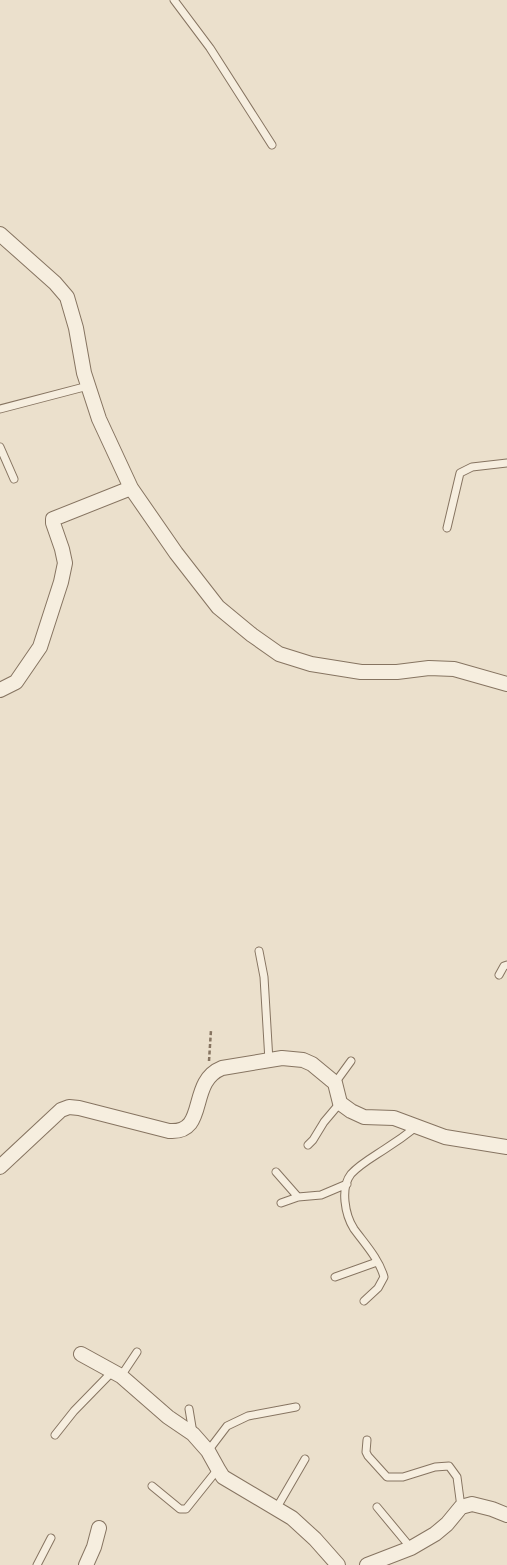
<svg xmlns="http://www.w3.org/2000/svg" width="507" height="1565" font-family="Bitter,serif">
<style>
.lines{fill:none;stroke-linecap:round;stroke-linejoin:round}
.lane-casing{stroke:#867461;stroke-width:9}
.street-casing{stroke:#867461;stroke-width:16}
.path{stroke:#867461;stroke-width:2.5;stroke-dasharray:4 2.5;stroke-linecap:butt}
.lane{stroke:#f6eedf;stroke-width:7}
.street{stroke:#f6eedf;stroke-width:14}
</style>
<rect width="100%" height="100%" fill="#ebe0cc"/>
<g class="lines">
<g class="lane-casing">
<path id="lane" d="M174,0L210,48L272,145
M0,409L88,386
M0,447L14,479
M447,528L460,473L472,467L507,463
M259,951L264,977L269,1061
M499,975L504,966L507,965
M335,1083L351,1061
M308,1145L313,1140L324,1122L340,1103
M276,1172L298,1197
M281,1203L298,1197L321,1195L347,1184
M335,1277L377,1262
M364,1301L378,1288L384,1277C379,1259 365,1244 354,1229C345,1215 340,1188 351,1174C360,1164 373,1157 385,1149C396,1142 406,1135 416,1127
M121,1376L137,1352
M189,1409L193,1433
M55,1435L74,1411L113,1371
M367,1440L366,1452L368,1456L387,1477H403L435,1467L449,1466L457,1477L461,1507
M208,1451L227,1426L248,1416L296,1407
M152,1486L180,1509H186L218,1469
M377,1507L411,1548
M276,1509L305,1459
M37,1565L51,1538"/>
</g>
<g class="street-casing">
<path id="street" d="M0,234L55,283L67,297L76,328L84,373L99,419L131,488L176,553L218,607L252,635L279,654L311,664L361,672H397L429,668L454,669L507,684
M0,690L16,682L40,647L61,582L65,563L62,549L53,523V519L131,488
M0,1167L61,1110L69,1107L79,1108L169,1131C209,1134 187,1082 222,1068L282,1058L303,1060L312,1064L335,1083L340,1103L351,1111L364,1117L394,1118L445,1137L507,1147
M81,1354L121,1376L168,1417L193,1434L208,1451L218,1469L223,1477L292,1518L315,1539L338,1565
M86,1565L94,1547L99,1528
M367,1565L411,1548L435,1534L447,1524L461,1507L472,1504L492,1509L507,1515"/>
</g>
<path class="path" d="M209,1061L211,1030"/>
<use href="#lane" class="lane"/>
<use href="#street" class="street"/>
</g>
</svg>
